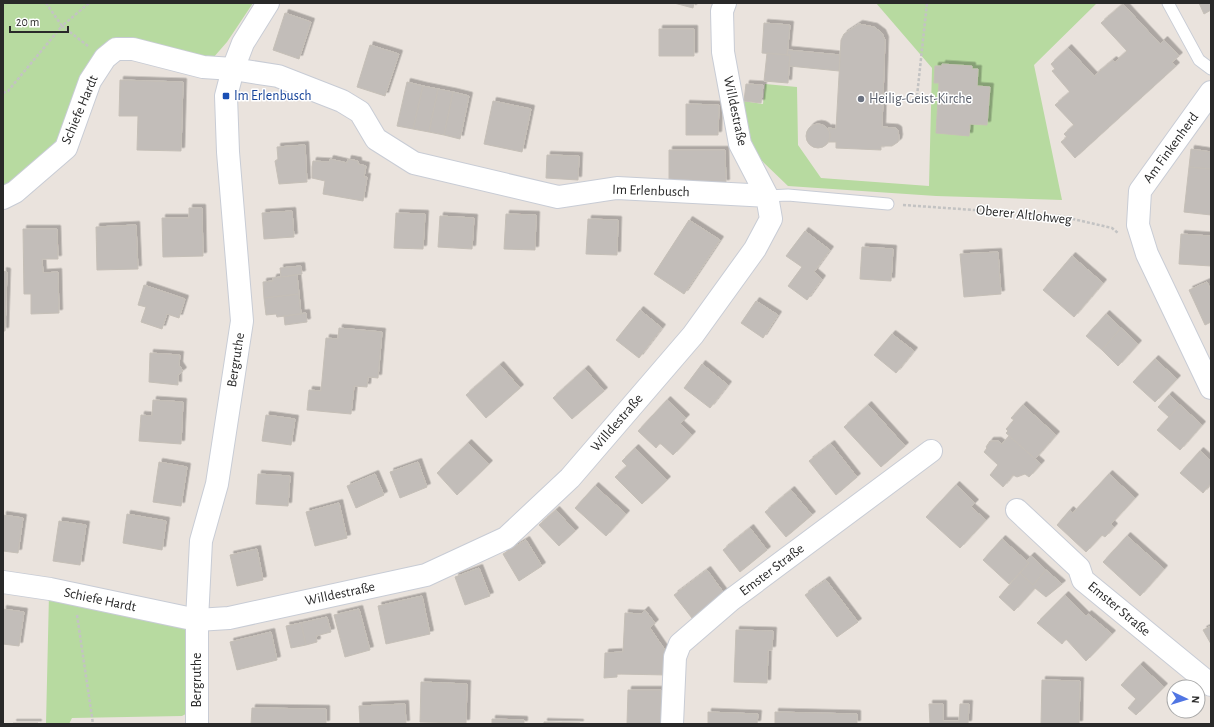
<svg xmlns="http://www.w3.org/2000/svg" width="1214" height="727" font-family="'Alegreya Sans',sans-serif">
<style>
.green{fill:#b7daa0}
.building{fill:#c2bdb9;stroke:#c5bfb7;filter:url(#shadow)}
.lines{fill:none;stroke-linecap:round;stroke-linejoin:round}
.service-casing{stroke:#c8ccd5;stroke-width:13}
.minor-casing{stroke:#c8ccd5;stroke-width:24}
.tertiary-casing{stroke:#c8ccd5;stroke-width:24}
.path{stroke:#c3c3c3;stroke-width:2.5;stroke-dasharray:3 2;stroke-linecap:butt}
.service{stroke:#fff;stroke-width:11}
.minor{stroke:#fff;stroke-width:22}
.tertiary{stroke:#fff;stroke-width:22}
.transit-dot{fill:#1a4fb4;stroke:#fff;stroke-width:1.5}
.worship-dot{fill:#6b7280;stroke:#fff;stroke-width:1.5}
.labels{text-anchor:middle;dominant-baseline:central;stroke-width:3;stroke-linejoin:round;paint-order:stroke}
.transit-label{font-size:14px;fill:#164399;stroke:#fff;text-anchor:start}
.worship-label{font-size:14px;fill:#5b616d;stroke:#fff;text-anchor:start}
.street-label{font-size:14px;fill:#292929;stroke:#fff}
</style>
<defs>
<filter id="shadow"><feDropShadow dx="3.5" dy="-3.5" stdDeviation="0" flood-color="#0004"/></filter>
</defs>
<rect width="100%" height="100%" fill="#eae3dd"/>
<path class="green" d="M3,3H253L227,42L213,58L121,42L47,155L19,178L3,186Z
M876,3H1097L1034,65L1062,200L936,196L788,186L759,158L749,136L743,101L763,104L765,84L797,87L798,145L821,178L929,186L932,68Z
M49,594L197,620V708L182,716L72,718L69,724H46Z"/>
<path class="building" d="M674,3H694L693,8Z
M1199,3H1211V10L1204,14Z
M1123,4L1160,44L1164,40L1179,56L1172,62L1176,66L1075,158L1061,142L1067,137L1064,134L1074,125L1055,105L1070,92L1052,71L1055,69L1051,64L1068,48L1094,76L1113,60L1115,62L1127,51L1101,23Z
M285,13L311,22L299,59L273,50Z
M764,23L790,25L787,55L762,53Z
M859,24L874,27L882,33L885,40L882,127L895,128L898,130L899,138L898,142L892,146H881V150L836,148V142H829L830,134L828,128L836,129L841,40L844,34Z
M659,29H694V56H659Z
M370,45L399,54L385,96L357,87Z
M788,50L840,55L839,71L789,66L790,55H787Z
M767,53L790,55L788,83L764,81Z
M942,64L972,66V69H978L977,86L990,87L987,125L970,124L969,136L936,133L939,83H934L935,66H942Z
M120,80L183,82L181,151L137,150L138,116H119Z
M407,82L423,86L413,129L397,126Z
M746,84L763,85L761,103L744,101Z
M423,86L438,89L429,132L413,129Z
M438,89L453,92L444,135L429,132Z
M453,92L469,96L460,139L444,135Z
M493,101L531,109L522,152L484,144Z
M686,104L719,105L718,135H686Z
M806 136a12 12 0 1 1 24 0a12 12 0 1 1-24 0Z
M305,145L307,182L279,184L275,161L278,159L277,147Z
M1191,149L1211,152V169L1189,167Z
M669,150H725L726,183L669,184Z
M547,155L579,156L578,180L546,178Z
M330,159L347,163L348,159L358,161V164L366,166L364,177H367L363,201L323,194L325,181L312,178V167L313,161L329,162Z
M1189,167L1211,169V215L1184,212Z
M189,208H202L203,256L163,257L162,218H189Z
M292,211L294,237L264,239L262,213Z
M396,213L425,214L423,249L394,248Z
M506,214L536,215L535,250L504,249Z
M440,216L474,218L472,249L438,247Z
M588,219L618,220L617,255L586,254Z
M689,220L720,240L684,294L654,274Z
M136,225L138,269L97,270L96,227Z
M23,229H57L58,259H42L43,273L58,272L59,313L31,314V294H24Z
M805,231L830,250L814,272L822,279L807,300L788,286L802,267L786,256Z
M1181,234L1211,236V266L1179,264Z
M862,247L893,249L891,281L860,279Z
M998,252L1001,294L964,297L960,254Z
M1072,256L1103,283L1074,317L1043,290Z
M301,266L302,274L281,277L280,268Z
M3,271L7,272L5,331H3Z
M297,275L299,294L264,298L263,282L273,281V278Z
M1207,282L1211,291V322L1205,325L1189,290Z
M144,285L185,299L179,318L167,314L162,329L141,322L146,307L138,305Z
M299,294L301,314L277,317L276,314L266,315L264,298Z
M756,301L778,315L763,338L741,323Z
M640,310L662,328L639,358L616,340Z
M306,313L307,322L285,325L284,316Z
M1106,314L1121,328L1102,350L1086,336Z
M339,328L382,332L378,378L368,377L367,387L354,386L351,414L307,410L309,390L321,391L326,338L338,339Z
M1121,328L1138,344L1118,366L1102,350Z
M892,334L914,351L896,373L874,355Z
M150,353L180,355L179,365L183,371L178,375V385L149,382Z
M1155,359L1177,379L1155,402L1133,382Z
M702,364L728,385L710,408L684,388Z
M500,365L520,388L486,418L466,395Z
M585,369L604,391L572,419L553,398Z
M1169,395L1180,405L1169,417L1158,407Z
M153,400L183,402L181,444L139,441L141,415L152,416Z
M667,400L686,418L680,424L692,435L673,455L660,443L656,448L638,431Z
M868,405L905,446L881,467L844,427Z
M1023,405L1056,435L1035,459L1006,433L1008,431L1006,429L1014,420L1011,418Z
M1180,405L1202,425L1180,450L1157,430Z
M266,415L295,419L291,445L262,441Z
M1009,436L1041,464L1029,477L1025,474L1017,477L1013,475L1003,487L990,475L998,465L984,452L987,448L986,447L990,441H998L1002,444Z
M468,443L489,464L457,495L437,473Z
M831,444L857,477L836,495L809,461Z
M635,448L667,480L642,504L615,477L627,466L622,461Z
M1200,451L1211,461V483L1203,493L1180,473Z
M159,462L187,467L181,506L153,502Z
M418,462L427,487L400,498L390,472Z
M258,474L290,476L288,506L256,504Z
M375,474L384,495L356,508L347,486Z
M1109,474L1135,498L1111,524L1114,527L1105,537L1102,535L1086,552L1057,525L1070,510L1073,513Z
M956,485L975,503L971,507L986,520L960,548L926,517Z
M595,486L626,514L606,536L575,508Z
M791,490L812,515L786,537L765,512Z
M339,503L347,538L315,546L306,512Z
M556,510L575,531L559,546L539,525Z
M127,514L166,521L162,550L123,543Z
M3,515L23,518L18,553L3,551Z
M59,521L86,525L80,565L53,561Z
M750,528L767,550L740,572L723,550Z
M1127,536L1164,569L1140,596L1103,562Z
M1002,539L1029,563L1009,584L983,560Z
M526,540L542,566L519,581L503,554Z
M257,549L263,580L237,586L230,555Z
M1031,556L1046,570L1033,585L1020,573L1029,563L1026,561Z
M479,568L490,596L465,605L455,577Z
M707,570L724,593L692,618L674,595Z
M1046,570L1062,584L1046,597L1035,588L1014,611L999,597L1020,573L1033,585Z
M826,580L858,622L837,637L805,595Z
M1065,595L1086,616L1088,614L1112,634L1086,661L1066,639L1062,644L1037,623Z
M422,596L430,634L386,644L378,606Z
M3,609L24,612L19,646L3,644Z
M359,609L370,650L345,657L334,615Z
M645,610L655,623L650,628L667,653V675L617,674V677L604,678L605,653L623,652L625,613L641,614Z
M327,617L331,632L316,636L317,642L306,645L301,623Z
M301,623L306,645L291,648L286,626Z
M1211,626V644L1203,630Z
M736,630L773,631L772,650H768L767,683L734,682Z
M271,632L277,660L237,670L230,642Z
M1140,665L1164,687L1136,715L1128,708L1136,699L1121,685Z
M1042,680L1080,681L1079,724H1041Z
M421,682L467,684L466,723L420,722Z
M628,690H661V724H627Z
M405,704L406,724H360L359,706Z
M929,704H943V721H959L960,704H969L968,724H930Z
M252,708L326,709V724H251Z
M708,712L758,714L757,724H708Z
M775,712L857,714V724H775Z
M492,719L524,720V724H492Z
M544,722L580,723V724H544Z
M13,723H38V724H13Z"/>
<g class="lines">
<g class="service-casing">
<path id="service" d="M1168,3L1199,60L1211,69
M767,196L788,195L888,204"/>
</g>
<g class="minor-casing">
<path id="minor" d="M1211,92L1140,191L1138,225L1147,254L1211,388
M3,198L15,192L66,148L90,81L105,58L116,49H133L203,67L233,69L278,76L342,101L360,112L376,139L414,163L558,197L617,188L767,196
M1017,510L1079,568L1083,580L1211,685
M3,582L50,589L197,620L229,618L426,575L506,538L570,478L693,335L755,249L771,219L767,196L740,144L723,52L722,11L725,3
M672,724L675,657L680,644L731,600L931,451"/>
</g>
<g class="tertiary-casing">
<path id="tertiary" d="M197,724V620L201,541L217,484L242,321L228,152L226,96L233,69L243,43L268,3"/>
</g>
<path class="path" d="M88,46L62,26L89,3
M3,93L8,91L62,26L46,3
M917,96L927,3
M903,205L1060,216L1112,228L1118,233
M77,615L93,724"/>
<use href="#service" class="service"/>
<use href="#minor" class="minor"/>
<use href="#tertiary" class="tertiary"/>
</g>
<rect class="transit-dot" x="222" y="92" width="8" height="8" rx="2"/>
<circle class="worship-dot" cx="861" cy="99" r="4"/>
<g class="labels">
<g class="transit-label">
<text x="234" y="96">Im Erlenbusch</text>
</g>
<g class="worship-label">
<text x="869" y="99">Heilig-Geist-Kirche</text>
</g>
<g class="street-label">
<text transform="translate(80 110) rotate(-67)">Schiefe Hardt</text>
<text transform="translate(735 111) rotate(78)">Willdestraße</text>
<text transform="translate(1171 148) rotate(-54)">Am Finkenherd</text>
<text transform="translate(651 191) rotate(2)">Im Erlenbusch</text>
<text transform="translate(1024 215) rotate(6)">Oberer Altlohweg</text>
<text transform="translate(236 360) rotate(-81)">Bergruthe</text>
<text transform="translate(617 423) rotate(-49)">Willdestraße</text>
<text transform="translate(772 570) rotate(-37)">Emster Straße</text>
<text transform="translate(340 594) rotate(-12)">Willdestraße</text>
<text transform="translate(100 600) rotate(12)">Schiefe Hardt</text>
<text transform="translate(1119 609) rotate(40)">Emster Straße</text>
<text transform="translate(197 680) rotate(-90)">Bergruthe</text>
</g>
</g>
<rect width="1214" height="727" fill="none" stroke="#292929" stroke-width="8"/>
<g transform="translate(1186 699) rotate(94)"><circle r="19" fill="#ffffff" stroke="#a9a9a9"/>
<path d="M0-3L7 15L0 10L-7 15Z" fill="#5075e3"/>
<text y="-6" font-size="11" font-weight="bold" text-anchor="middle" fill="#292929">N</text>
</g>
<path d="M10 26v6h58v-6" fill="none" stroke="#292929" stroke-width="2"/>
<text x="16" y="26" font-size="12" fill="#292929" stroke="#ffffff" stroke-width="3" paint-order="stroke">20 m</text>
</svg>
